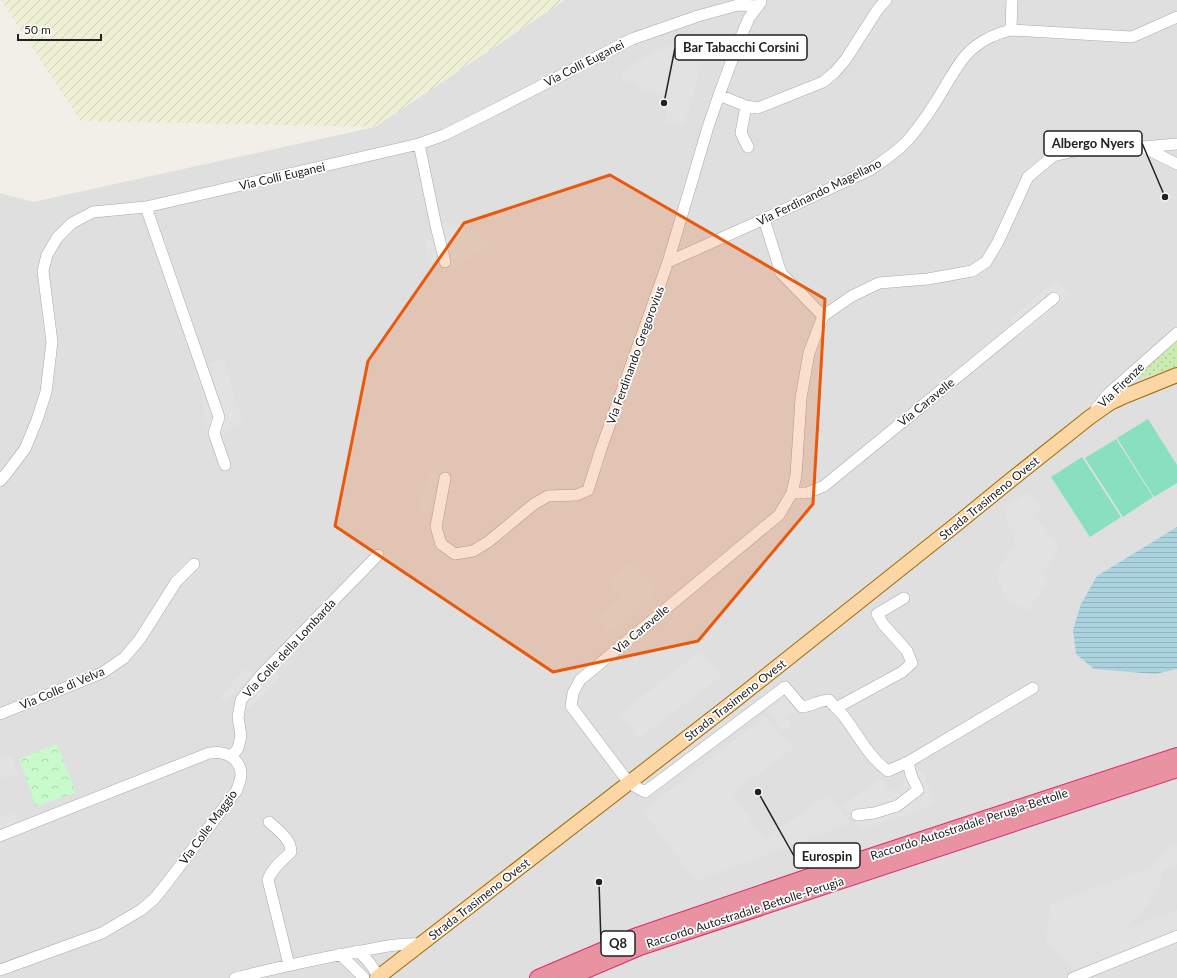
<svg xmlns="http://www.w3.org/2000/svg" width="1177" height="978" font-family="Lato,sans-serif">
<style>
.residential{fill:#e0dfdf}
.farmland{fill:url(#farmland-furrows)}
.park{fill:url(#park-crowns)}
.garden{fill:url(#garden-dots)}
.pitch{fill:#88e0be}
.parking{fill:#e2e2e2}
.water{fill:url(#water-rules)}
.lines{fill:none;stroke-linecap:round;stroke-linejoin:round}
.minor-casing{stroke:#a9a9a9;stroke-width:12}
.major-casing{stroke:#a06b00;stroke-width:16}
.highway-casing{stroke:#dc2a67;stroke-width:18}
.minor{stroke:#fff;stroke-width:11}
.major{stroke:#fcd6a4;stroke-width:14}
.highway{stroke:#e892a2;stroke-width:16}
.marked{fill:#e8590c;fill-opacity:0.2;stroke:#e8590c;stroke-width:3;stroke-linejoin:round}
.labels{text-anchor:middle;dominant-baseline:central;stroke-width:3.5;stroke-linejoin:round;paint-order:stroke}
.street-label{font-size:12px;fill:#222;stroke:#fff}
.leader{fill:none;stroke:#222;stroke-width:1.5}
.callout-dot{fill:#222;stroke:#fff;stroke-width:1.5}
.callout{fill:#fff;stroke:#222;stroke-width:1.5}
.callout-label{font-size:13px;text-anchor:middle;font-weight:bold;fill:#222}
</style>
<defs>
<pattern id="farmland-furrows" width="10" height="10" patternUnits="userSpaceOnUse"><rect width="10" height="10" fill="#eef0d5"/><path d="M-1 1l2-2M0 10L10 0M9 11l2-2" fill="none" stroke="#ccceb7"/></pattern>
<pattern id="park-crowns" width="20" height="18" patternUnits="userSpaceOnUse"><rect width="20" height="18" fill="#c8facc"/><path d="M2 6a3 3 0 1 1 6 0M12 15a3 3 0 1 1 6 0" fill="none" stroke="#acd6af"/></pattern>
<pattern id="garden-dots" width="8" height="8" patternUnits="userSpaceOnUse"><rect width="8" height="8" fill="#cdebb0"/><path d="M2 2h.1M6 6h.1" fill="none" stroke="#b0c997" stroke-width="1.8" stroke-linecap="round"/></pattern>
<pattern id="water-rules" width="6" height="5" patternUnits="userSpaceOnUse"><rect width="6" height="5" fill="#aad3df"/><path d="M0 2.5h6" fill="none" stroke="#92b5bf"/></pattern>
</defs>
<rect width="100%" height="100%" fill="#f2efe9"/>
<path class="residential" d="M565,0H1177V978H0V193L33,202L375,127Z"/>
<path class="farmland" d="M1,0H565L375,127L81,121Z"/>
<path class="park" d="M57,744L76,793L36,806L19,759Z"/>
<path class="garden" d="M1177,339V368L1128,381Z"/>
<path class="pitch" d="M1148,419L1177,465V483L1154,497L1117,438Z
M1116,439L1153,497L1123,517L1085,458Z
M1082,457L1121,517L1090,537L1051,477Z"/>
<path class="parking" d="M690,44H707L684,127L665,123L671,98L636,88V83L620,79L623,70L653,53L669,46Z
M444,224L475,232L491,244L466,260L444,270L436,263L429,264L425,241L432,239L431,229Z
M1056,279L1069,295L1023,335L1010,320Z
M224,358L242,421L228,430L213,443L205,424L202,391L194,370L202,366Z
M428,474L438,475L429,514L419,509Z
M1028,493L1042,507L1034,515L1059,547L1043,575L1048,583L1027,611L1007,600L995,574L1015,544L1003,507Z
M630,561L656,590L610,632L597,617L621,595L608,581Z
M701,651L722,676L638,739L619,714Z
M277,668L279,679L248,709L246,700Z
M245,669L255,672L226,704L220,698Z
M786,697L796,710L787,717L792,725L783,732L767,711Z
M765,716L794,748L732,793L765,839L829,794L850,823L696,881L643,811Z
M11,755L18,774L2,779L0,774V759Z
M922,770L935,804L861,831L843,805L882,777L885,785L891,791H898L903,788L904,780L902,775L911,774Z
M14,812L18,821L0,828V818Z
M1177,843V864L1163,870L1157,893L1138,918L1125,929L1177,910V931L1075,969L1046,943L1050,904L1152,867L1167,847Z"/>
<path class="water" d="M1177,527V669L1155,674L1094,669L1076,654L1073,630L1081,604L1097,576Z"/>
<g class="lines">
<g class="minor-casing">
<path id="minor" d="M1011,30L1012,0
M719,95L746,106L758,108L823,82L835,72L846,59L878,9L886,0
M746,106L741,133L748,147
M419,144L436,226L445,262
M1143,147L1177,164
M146,207L219,417L214,433L225,465
M764,219L781,273L823,316
M668,262L764,219L870,170C883,161 897,152 908,140C923,123 935,104 946,85C954,72 963,55 976,46C986,38 999,33 1011,30L1132,37L1177,17
M823,316L809,353L801,398L796,475L792,493L779,515L580,680L573,693L571,706L629,783L645,792L785,687L802,707C812,706 819,700 829,700C834,706 841,712 846,719C859,737 870,758 888,771L908,762L911,775L918,790L897,806L874,813L857,815
M823,316L852,296L879,283L928,279L972,271L986,262L998,242L1028,177L1053,156L1091,147H1142L1177,144
M1096,409L1108,394L1177,333
M445,478L436,527L441,544L455,554L473,551L488,542L534,504L548,496L577,495L588,490L601,449L668,262L708,127L719,95L739,41L749,18L761,2
M0,481L6,474L25,449L37,420L46,392L52,342L43,271L47,255L57,238L72,223L93,212L146,207L419,144L444,135L492,111L632,39L698,16L738,5L758,6
M792,493H807L824,486L1054,298
M836,708L902,672L912,663L907,651L883,624L877,614L904,598
M0,714L102,673L124,658L140,639L176,582L194,564
M232,756L238,748L241,736L238,717L241,700L262,674L378,555
M908,762L1033,688
M269,822C278,830 291,839 291,852C283,860 271,869 268,880L289,965
M0,836L209,753C213,753 218,752 222,753C232,755 241,763 241,775C241,779 238,785 237,790L167,883L154,899L141,910L102,933L0,970
M357,951C367,958 373,966 378,977
M340,954L364,978
M235,978C277,968 318,958 361,951C381,947 400,943 421,944
M1073,978L1177,936"/>
</g>
<g class="major-casing">
<path id="major" d="M377,978L728,706L958,523L1012,479L1090,417L1110,403L1125,396L1177,375"/>
</g>
<g class="highway-casing">
<path id="highway" d="M538,978L634,937L806,878L1177,756
M567,978L640,947L1177,769"/>
</g>
<use href="#minor" class="minor"/>
<use href="#major" class="major"/>
<use href="#highway" class="highway"/>
</g>
<path class="marked" d="M610,175L825,299L813,504L698,641L553,672L335,526L368,361L464,223Z"/>
<g class="labels">
<g class="street-label">
<text transform="translate(584 63) rotate(-27)">Via Colli Euganei</text>
<text transform="translate(282 176) rotate(-13)">Via Colli Euganei</text>
<text transform="translate(819 192) rotate(-26)">Via Ferdinando Magellano</text>
<text transform="translate(635 355) rotate(-70)">Via Ferdinando Gregorovius</text>
<text transform="translate(1121 385) rotate(-44)">Via Firenze</text>
<text transform="translate(926 402) rotate(-39)">Via Caravelle</text>
<text transform="translate(989 498) rotate(-39)">Strada Trasimeno Ovest</text>
<text transform="translate(641 629) rotate(-40)">Via Caravelle</text>
<text transform="translate(289 648) rotate(-47)">Via Colle della Lombarda</text>
<text transform="translate(62 688) rotate(-23)">Via Colle di Velva</text>
<text transform="translate(735 700) rotate(-38)">Strada Trasimeno Ovest</text>
<text transform="translate(969 824) rotate(-18)">Raccordo Autostradale Perugia-Bettolle</text>
<text transform="translate(208 827) rotate(-54)">Via Colle Maggio</text>
<text transform="translate(479 899) rotate(-38)">Strada Trasimeno Ovest</text>
<text transform="translate(745 912) rotate(-18)">Raccordo Autostradale Bettolle-Perugia</text>
</g>
</g>
<path class="leader" d="M664 103L675 48M1165 197L1142 143M758 792L794 856M599 882L601 943"/>
<g class="callout-dot">
<circle cx="664" cy="103" r="4"/>
<circle cx="1165" cy="197" r="4"/>
<circle cx="758" cy="792" r="4"/>
<circle cx="599" cy="882" r="4"/>
</g>
<g class="callout">
<rect x="675" y="35" width="132" height="25" rx="4"/>
<rect x="1044" y="131" width="98" height="25" rx="4"/>
<rect x="794" y="843" width="66" height="25" rx="4"/>
<rect x="601" y="931" width="34" height="25" rx="4"/>
</g>
<g class="callout-label">
<text x="741" y="52">Bar Tabacchi Corsini</text>
<text x="1093" y="148">Albergo Nyers</text>
<text x="827" y="861">Eurospin</text>
<text x="618" y="948">Q8</text>
</g>
<path d="M18 34v6h83v-6" fill="none" stroke="#222222" stroke-width="2"/>
<text x="24" y="34" font-size="12" fill="#222222" stroke="#ffffff" stroke-width="3" paint-order="stroke">50 m</text>
</svg>
